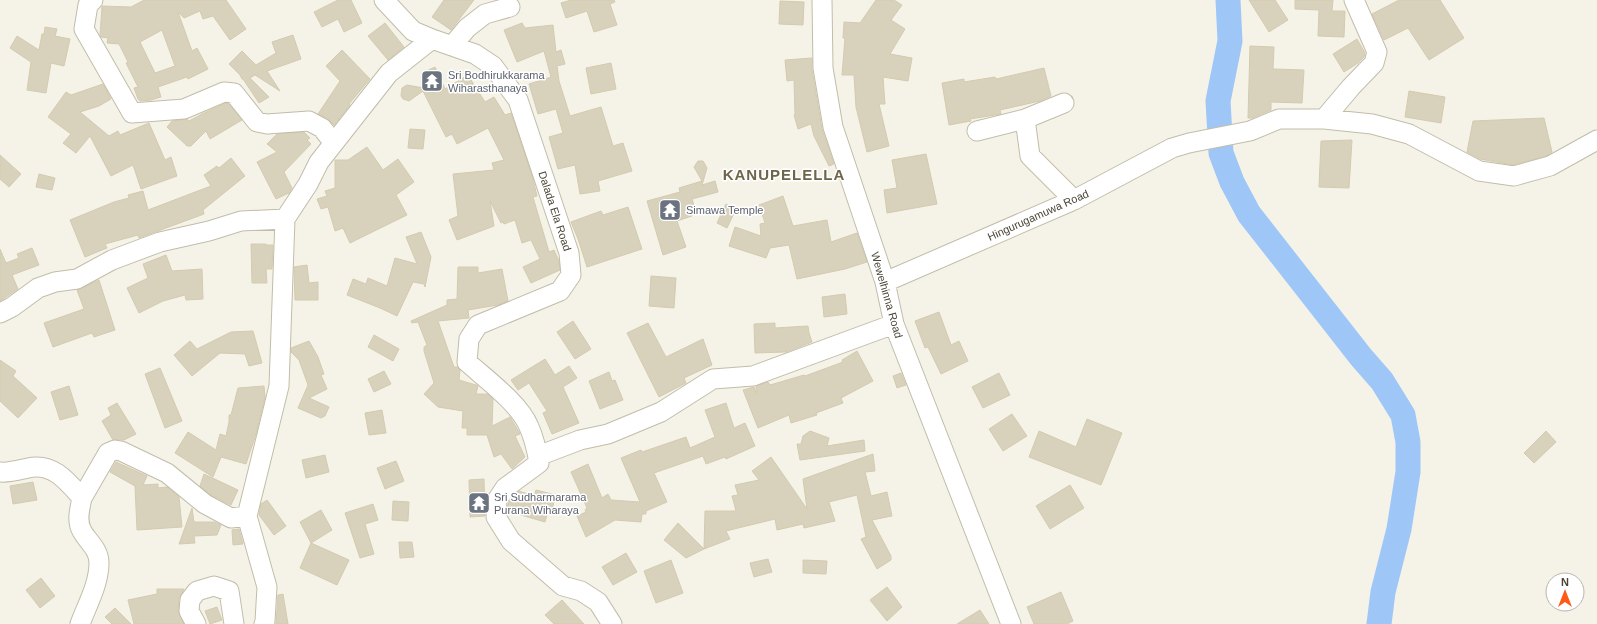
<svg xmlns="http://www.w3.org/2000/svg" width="1597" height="624" font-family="Helvetica,sans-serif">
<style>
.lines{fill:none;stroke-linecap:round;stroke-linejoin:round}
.river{stroke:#9ec7f8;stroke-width:25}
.building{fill:#d8d1bc;stroke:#d4cbae;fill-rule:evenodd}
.minor-casing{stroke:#c2bda9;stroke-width:21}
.minor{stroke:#fff;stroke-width:19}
.labels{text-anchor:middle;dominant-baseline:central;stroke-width:3;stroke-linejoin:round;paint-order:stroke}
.worship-label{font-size:11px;fill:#5b616d;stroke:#fff;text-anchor:start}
.street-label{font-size:11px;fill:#4a4535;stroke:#fff}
.district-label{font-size:15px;font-weight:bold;letter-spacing:1px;fill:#6e654b;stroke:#fff}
</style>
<rect width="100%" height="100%" fill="#f5f3e8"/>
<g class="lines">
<path class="river" d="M1228,0L1230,41L1218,101L1221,153L1232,182L1249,214L1361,357L1382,381L1403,415L1408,442V472L1399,529L1383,592L1379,624"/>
</g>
<path class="building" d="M144,0H226L246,29L230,40L213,16L203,19L200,11L184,18L178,12L192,51L197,48L208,69L188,79L187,77L158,87L161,97L151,100L140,101L138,99L134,88L138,87L126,63L128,62L119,44L107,43L108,38L101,37L100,35L102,6L131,7ZM162,30L175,66L155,73L140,42Z
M338,0H351L362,23L344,32L338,19L322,27L314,12Z
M444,0H474L451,30L432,17Z
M571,0H614L615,2L610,4L617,25L594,32L587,11L566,18L561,3Z
M876,0H894L902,5L891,20L905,29L890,54L912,58L908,81L883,77L885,104H879L889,146L867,152L856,107L854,75H842L845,38H843L844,22L860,23Z
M1249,0H1275L1288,20L1269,32Z
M1295,0H1333L1332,11H1345L1344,37L1318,36L1319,10L1295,9Z
M1399,0H1440L1464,38L1429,60L1408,28L1384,40L1372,14Z
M780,1L804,2L803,25L779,24Z
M385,23L404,47L388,60L368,36Z
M522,23L525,28L553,25L556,52L561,50L565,64L557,66L559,81L570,116L601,107L613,146L623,143L632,171L598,181L600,191L580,194L575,165L558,169L549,137L563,133L556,109L538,114L529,84L551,77L544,51L517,62L504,30Z
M45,27L57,29L55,36L70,39L64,66L51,63L46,93L27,90L31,62L10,48L17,36L39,50L42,34H44Z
M293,35L301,59L267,71L280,91L255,75L250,78L269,97L259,103L243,79H242L240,75L229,64L242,51L256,65L276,53L272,42Z
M1357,39L1365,53L1364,57L1358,63L1344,72L1333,54Z
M1250,46L1274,47L1273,69L1304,70L1302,103L1271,102V110L1252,118H1248Z
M342,50L370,79L349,104L350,105L334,125L327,118L318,114L340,81L326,66Z
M812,58V70L822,129L834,164L829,166L814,136L811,124L798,129L794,115H795L794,80L787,81L785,60Z
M611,63L616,89L591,94L586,68Z
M435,67L445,89L466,76L469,81L471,80L485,102L494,97L505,115L511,113L533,179L537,196L533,197L549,252L554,250L559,261L560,270L531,283L523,267L540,259L531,240L522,243L515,220L504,224L503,222L501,223L490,201L494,226L457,240L449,220L458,216L453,174L494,170L492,163L504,160L488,128L457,144L452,134L446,137L423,91L409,101L403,99L401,96L402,88L407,85L430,89L422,73Z
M1044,68L1051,96L1040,101L1000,110L1001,114L970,119L971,121L949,125L942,83L964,79V82L995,77L996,79Z
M103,84L111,99L99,106L80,112L109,136L118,131L120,135L149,123L165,160L171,157L177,176L141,189L133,165L111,176L90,136L76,153L63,143L71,134L48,117L66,92L71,95Z
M1409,91L1445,97L1441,123L1405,117Z
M226,103H228L242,120L210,139L206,131L191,146H187L167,127L172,121L187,119L189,121L202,114Z
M1544,118L1552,152L1546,156L1513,165L1480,159L1467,152L1473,121Z
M410,129L425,130L423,149L408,148Z
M304,132L310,138L307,140L311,144L284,172L292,188L289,193L276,199L257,162L277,152L267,144L277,134Z
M1352,140L1349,188L1319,187L1321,141Z
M367,147L383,170L398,159L414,182L396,195L407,215L350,243L343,228L335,231L328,207L321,209L317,199L327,196L325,191L335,188V160H348Z
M926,154L937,204L887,213L884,190L897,188L892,160Z
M0,155L21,174L9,187L0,179Z
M231,158L245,176L203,210L204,214L139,238L138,235L105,244L107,248L85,257L70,220L114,202L129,198L128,195L143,191L148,210L211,186L204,175L217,166L219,168Z
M698,161H703L707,168L702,185L715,181L718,192L692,199L695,208L691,210L692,216L677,221L686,247L663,255L647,201L680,192L679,188L702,181L694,167Z
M39,174L55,178L52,190L36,187Z
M783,196L793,226L827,220L831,242L857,233L867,262L845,269L797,279L789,245L770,248L766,258L729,246L735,227L761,236L760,224L765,223L759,205Z
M726,204L736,209L727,228L717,223Z
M628,207L642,249L587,267L578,239L571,222L601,211L603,215Z
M421,232L431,257L425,287L424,284L413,282L397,316L380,308L347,295L353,279L366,284L368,278L387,286L395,258L417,264L406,237Z
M251,244H266V245H273L272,269H266L267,283H252Z
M32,248L39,265L12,275L18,289L0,301V249L6,263L19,258L17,254Z
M166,255L172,271L202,269L203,299L186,300L185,295L163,301L139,313L127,288L148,278L143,264Z
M307,265L309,283L318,282V300H295L294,267Z
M458,267H478V273L502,269L508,301L498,305L468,310L469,318L438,321L454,367H458L460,370L459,380L476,385L478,386L476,394H488L493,399L492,426L510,417L519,432L520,434L515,436L525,457L512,469L501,454L494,457L487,435H467V428H462L463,411L438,407L424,394L434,383L424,351V347L427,345L418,322L412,323L411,321L447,305V300L457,299Z
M651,276L676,278L674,308L649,306Z
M99,280L115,330L94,337L92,333L53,347L44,323L84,309L77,290Z
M845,294L847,314L824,317L822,297Z
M939,312L951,345L959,341L968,361L941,374L928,347L925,348L915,321Z
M573,321L591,349L575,359L557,332Z
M648,323L666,357L703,339L712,365L684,378L686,383L659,397L627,333Z
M775,323V328L808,326L809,333L812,342L786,352L755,353L754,324Z
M253,331L262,363L249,366L245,354L220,353L192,376L174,355L190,341L197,349L231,332Z
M374,335L399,349L393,361L368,347Z
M309,341L318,357L324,374L321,375L327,389L309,398L329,407L325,416L321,418L298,408L308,385L299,360L291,352V348Z
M857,351L873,381L841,398L843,403L816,413L817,415L791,423L789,415L758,428L743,390L754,387L756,393V386L768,382L770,385L804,375L805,376L843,362L842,360Z
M545,359L555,375L569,366L577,378L563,387L579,423L552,434L543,413L547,411L529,383L518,390L511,380Z
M0,360L16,371L13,376L37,398L18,418L0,401Z
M160,368L182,421L165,428L145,374Z
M384,371L391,384L374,392L368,379Z
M609,372L612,381L615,380L623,400L600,409L589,381Z
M901,373L906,385L897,388L893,376Z
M999,373L1010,395L983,408L972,387Z
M69,386L78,415L60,420L51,392Z
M264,386L265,397L256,434L246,464L221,457L213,477L175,453L188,432L216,450L220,434L226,436L229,422V415H231L238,388Z
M117,403L136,434L124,440H113L102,421L111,415L108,408Z
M726,403L734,428L745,423L755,446L726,459L725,457L706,464L703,456L654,473L667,502L646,511V514H642L641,522L615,520L586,537L577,516L586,512L585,510L587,508L571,472L588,464L602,498L608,494L611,500L640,502L621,458L641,450L642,452L686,437L690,448L715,437L705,410Z
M382,410L386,433L369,435L365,413Z
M1012,414L1027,436L1003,451L989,429Z
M1087,419L1122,433L1101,485L1029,457L1039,431L1076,447Z
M810,431L829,438L827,446L864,440L865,451L800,460L797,444H801L803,436Z
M1546,431L1556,442L1534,463L1524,453Z
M873,454L875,471L865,472L871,496L887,492L892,516L872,520L891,556V560L877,569L861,539L866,537L857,495L829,502L835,521L804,528L803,524L777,530L775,519L726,531L730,539L704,549L705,511H736L732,496L738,495L735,485L759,480L752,471L771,457L807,509L803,479Z
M325,455L329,472L306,478L302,460Z
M396,461L404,481L385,489L377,468Z
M116,462L147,476L143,485L158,484V488L167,487L179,497L182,527L137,530L135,486L110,472Z
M204,474L238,490L231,505L211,495L200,486Z
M484,479L485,516L470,517L469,480Z
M33,482L37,500L13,504L10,486Z
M1070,485L1084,508L1050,529L1036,506Z
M536,490L556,495L552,509L549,508L545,522L507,511L508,504L513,496L519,491L534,496Z
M267,500L286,526L274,535L259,515L261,504Z
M393,501L409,502L408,521L392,520Z
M373,504L378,520L365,524L374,554L360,558L345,513Z
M192,508L194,522H214L221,525L217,535L194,536L195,543L179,544Z
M321,510L332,530L311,543L300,522Z
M678,523L704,549L686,558L664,540Z
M239,529L243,544L233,545L232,530Z
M399,542H412L414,557L400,558Z
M311,543L349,560L337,585L300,568Z
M626,553L637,572L613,585L602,567Z
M768,559L772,572L754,577L750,563Z
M671,560L683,593L656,603L644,571Z
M803,560L827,561L826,574L803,573Z
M41,578L55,596L40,608L26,590Z
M887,587L902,607L887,621L870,600Z
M157,589H184L179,599L178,610L184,624H134L128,600L157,594Z
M1061,592L1073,621L1067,624H1034L1027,607Z
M283,594L288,624H276L278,595Z
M562,600L584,624H554L545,615Z
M217,607L222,620L210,624L205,611Z
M115,608L131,624H112L105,617Z
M980,610L989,624H957Z"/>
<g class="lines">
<g class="minor-casing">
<path id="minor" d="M93,0L88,5L84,29L132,113L184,109L224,92L234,93L257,122L267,124L309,121L322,128L333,142
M384,0L413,31L432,39L475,54L493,66L518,100L569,253L571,275L560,291L478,325L469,339L467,362C486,379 520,404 529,427C534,438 537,451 539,463L505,488L497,500L496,517L511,541L563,586L581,591L598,602L612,624
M822,0L823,68L833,127L885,282L894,324L1011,624
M452,46L467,28L485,14L510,7
M1025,119L1030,156L1074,200
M1324,119L1351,87L1374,63L1377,52L1354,0
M977,131L1025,119L1064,103
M885,282L1074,200L1172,148L1189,143L1250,131L1279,119H1324L1372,124L1409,134L1479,171L1514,176L1550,166L1597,140
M0,313L12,307L38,288L55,282L77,279L112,260L160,242L209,231L241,221L285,219
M538,456L580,440L608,434L661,412L713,379L753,376L894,324
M0,472C9,473 19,470 28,468C53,462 68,482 82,498C80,508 76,521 82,531C88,542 99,549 99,563C99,584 87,605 80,624
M82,498L108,453L115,450L121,451L167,473L205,504L231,518L247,516
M196,624L189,611L190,600L197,591L214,586L229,591L234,624
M264,624L265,621L267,587L247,516L279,386L285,219L308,184L319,162L389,73L432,39"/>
</g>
<use href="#minor" class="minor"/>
</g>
<defs>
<g id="temple-square" transform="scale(1.15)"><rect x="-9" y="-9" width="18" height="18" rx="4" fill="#6b7280" stroke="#fff"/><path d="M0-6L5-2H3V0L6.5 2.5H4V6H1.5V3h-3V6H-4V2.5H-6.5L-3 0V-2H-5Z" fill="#fff"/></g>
</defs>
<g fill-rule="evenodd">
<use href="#temple-square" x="432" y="81"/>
<use href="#temple-square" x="670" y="210"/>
<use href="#temple-square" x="479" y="503"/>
</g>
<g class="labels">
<g class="worship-label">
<text x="448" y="75">Sri Bodhirukkarama<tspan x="448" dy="13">Wiharasthanaya</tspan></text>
<text x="686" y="210">Simawa Temple</text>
<text x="494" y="497">Sri Sudharmarama<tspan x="494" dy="13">Purana Wiharaya</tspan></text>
</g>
<g class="street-label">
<text transform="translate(555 211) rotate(72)">Dalada Ela Road</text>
<text transform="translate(1038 215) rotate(-24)">Hingurugamuwa Road</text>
<text transform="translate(887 295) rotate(74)">Wewelhinna Road</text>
</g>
<g class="district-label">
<text x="784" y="174">KANUPELELLA</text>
</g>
</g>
<g transform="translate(1565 592)"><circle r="19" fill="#ffffff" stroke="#b7b5ae"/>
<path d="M0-3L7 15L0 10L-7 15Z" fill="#ff5915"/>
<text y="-6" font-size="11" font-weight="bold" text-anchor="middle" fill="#4a4535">N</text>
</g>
</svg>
